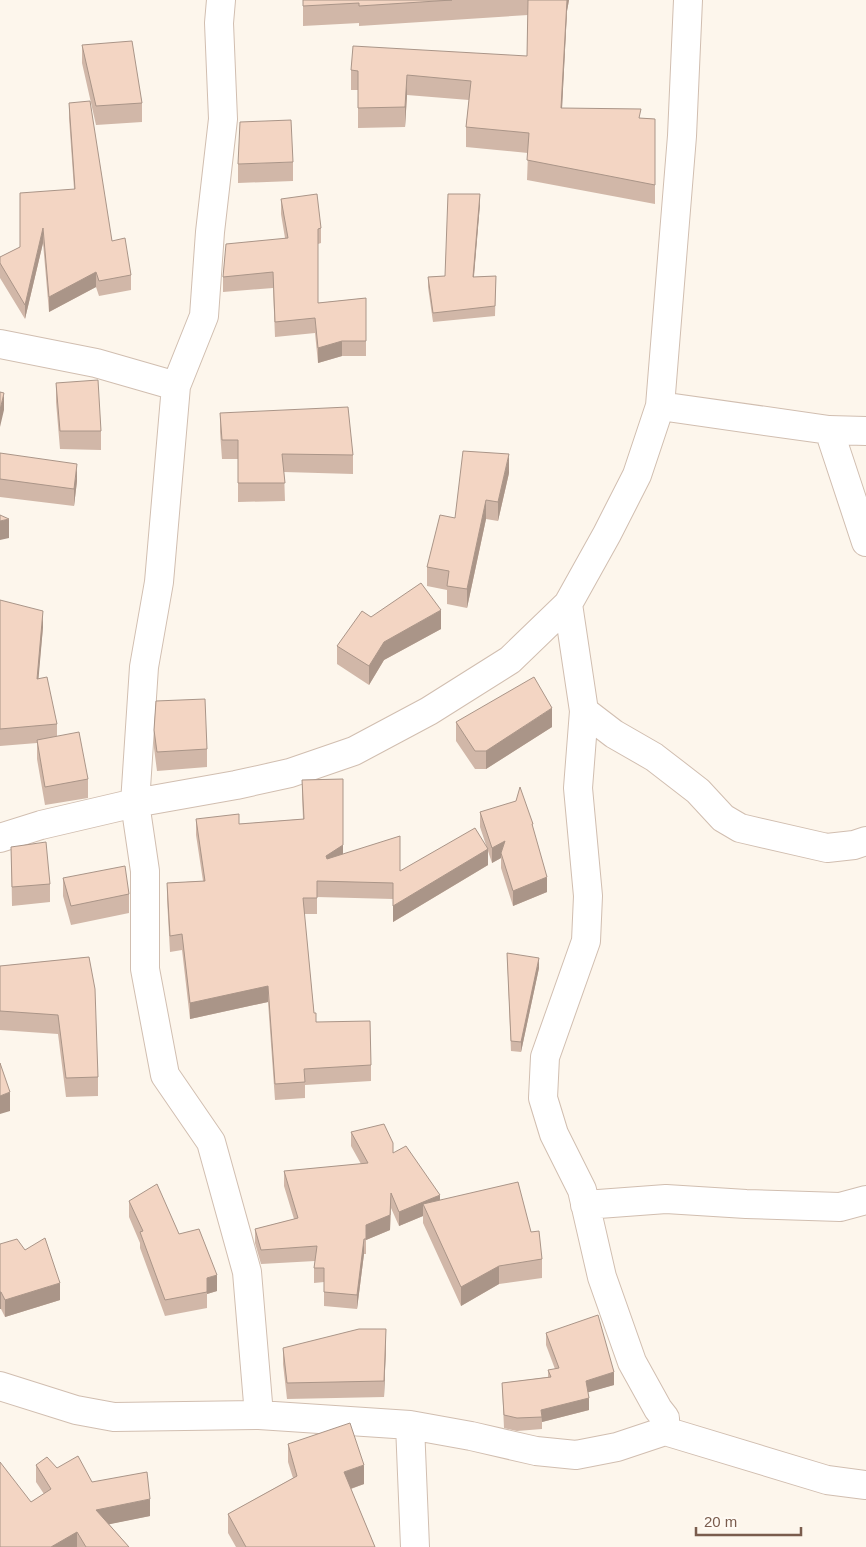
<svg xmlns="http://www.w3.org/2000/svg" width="866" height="1547" font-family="Arial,sans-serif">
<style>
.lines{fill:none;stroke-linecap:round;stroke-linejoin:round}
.street-casing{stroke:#d1beb0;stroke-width:30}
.street{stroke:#fff;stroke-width:28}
.wall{fill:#d1b7a8}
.shaded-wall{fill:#aa9588}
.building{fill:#f3d5c3;stroke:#aa9588}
</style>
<rect width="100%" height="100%" fill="#fdf6ec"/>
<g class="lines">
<g class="street-casing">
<path id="street" d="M221,0L219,23L223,119L210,232L204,316L176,386L159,582L144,667L135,803L145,871V969L165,1075L211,1142L247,1272L259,1415
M0,344L96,363L176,386
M660,406L829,430L866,431
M829,430L866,542
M584,711L614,734L654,757L698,791L723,818L740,828L827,848L854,845L866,841
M0,838L41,825L135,803L236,785L290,773L354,751L429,711L510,660L568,604L607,534L637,475L660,406L682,136L688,0
M585,1205L666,1199L746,1204L840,1207L866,1200
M0,1386L76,1410L114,1417L259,1415L410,1425L471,1436L536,1451L576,1455L617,1447L665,1431V1418L658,1409L632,1362L602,1277L582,1190L554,1134L543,1098L545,1057L586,941L588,896L578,788L584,711L568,604
M410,1425L415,1547
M665,1431L827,1480L866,1485"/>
</g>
<use href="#street" class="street"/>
</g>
<path class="wall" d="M303,0H569L567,11L562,108L641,118L655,119V204L527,180L528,153L466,147V127L469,100L407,95L405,127L358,128V90H351V70L527,56L528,15L359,26V23L303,26Z
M82,45L142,103V122L96,125L82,63Z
M69,103L112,241L131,275V290L99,296L96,287L49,312L43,243L25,319L0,278V257L20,247L74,189L69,118Z
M293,162V181L238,183V164Z
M281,199L321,228V243L318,244V303L366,298V356H342L318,363L315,333L275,337L273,288L223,292V277L285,238L281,214Z
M480,204L474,277L496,276L495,316L433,322L428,287V277L445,276Z
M56,383L101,431V450L60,449L56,402Z
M220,413L353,455V474L284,472L285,501L238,502V459H222L220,432Z
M0,453L77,481L74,506L0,497Z
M509,473L498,521L486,519L467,608L447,604V590L427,586V567L455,518Z
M0,600L43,627L38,679L57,724V736L88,779V798L45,805L37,759V743L0,746Z
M371,617L441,629L384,660L369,685L337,664V646Z
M456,722L552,727L486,769H475L456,741Z
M154,730L207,749V767L157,771L154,748Z
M343,779V854L400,871L487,848L480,827V812L533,829L547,892L513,906L501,868V858L492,863L488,851V865L393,922V899L317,897V914H304L314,1013L316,1022L371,1065V1081L305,1085V1098L275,1100L268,1002L190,1019L182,950L170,952L167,899V883L203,881L196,835V819L239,824L303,819L302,796V780Z
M11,847L50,884V902L12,906Z
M63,878L129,894V913L71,925L63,896Z
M507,953L539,968L521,1052L511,1051Z
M89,957L98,1077V1096L66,1097L58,1034L0,1030V966Z
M351,1132L393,1153L440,1200L531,1232L542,1259V1278L499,1284L461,1306L423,1223V1216L399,1226L391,1208L390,1230L366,1240V1254H364L357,1309L324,1306V1282L314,1283V1268L315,1261L261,1264L255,1243V1229L294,1219L284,1186V1171L361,1164L351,1146Z
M129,1201L179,1234L217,1291L207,1294V1308L165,1316L140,1248V1243L129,1217Z
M0,1244L60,1300L5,1317L1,1309Z
M546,1333L614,1385L588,1392L589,1410L542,1422V1429L517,1431L504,1428L502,1383L548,1377V1370L555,1369L546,1345Z
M386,1345L384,1397L287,1399L283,1364V1348Z
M288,1444L364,1484L351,1489L375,1547H236L228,1533V1514L293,1478L288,1462Z
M36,1465L57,1468L92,1482L150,1516L109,1524L129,1547H0L31,1502L44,1494L36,1482Z"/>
<path class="shaded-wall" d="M567,0H569L567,11L561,128V108Z
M407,75V95L405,127V107Z
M480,194V204L473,286V277Z
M43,228V243L25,319V305Z
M96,272V287L49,312V297Z
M342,341V356L318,363V348Z
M4,393V410L0,427V410Z
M509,454V473L498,521V502Z
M77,464V481L74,506V489Z
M486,500V519L467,608V589Z
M9,519V538L0,540V521Z
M441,610V629L384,660L369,685V666L384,642Z
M43,611V627L37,696V679Z
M552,708V727L486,769V751Z
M343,779V861L326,872V856Z
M505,841L501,853V858L492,863V848Z
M488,849V865L393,922V906Z
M547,877V892L513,906V891Z
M539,958V968L521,1052V1042Z
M268,986V1002L190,1019V1003Z
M10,1092V1111L0,1114V1096Z
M391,1193L390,1230L366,1240V1254V1225Z
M440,1195V1209L423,1204V1216L399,1226V1212Z
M364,1239V1254L357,1309V1295Z
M499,1266V1284L461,1306V1287Z
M217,1275V1291L207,1294V1278Z
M60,1283V1300L5,1317V1300Z
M0,1292H1V1309H0Z
M386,1329V1345L384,1397V1381Z
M614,1372V1385L586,1393V1381Z
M589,1398V1410L542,1422L541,1410Z
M364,1465V1484L344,1491V1472Z
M150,1499V1516L96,1527V1510Z
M77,1532V1547H51Z"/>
<path class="building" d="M303,0H452L359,6V3L303,6Z
M528,0H567L561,108L641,109L639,118L655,119V185L527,160L529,133L466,127L471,81L407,75L405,107L358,108V71L351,70L353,46L527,56Z
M132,41L142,103L96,106L82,45Z
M90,101L112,241L125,238L131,275L99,281L96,272L49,297L43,228L25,305L0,263V257L20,247V193L75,189L69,103Z
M291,120L293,162L238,164L240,122Z
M317,194L321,228L318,229V303L366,298V341H342L318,348L315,318L275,322L273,272L223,277L226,244L288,238L281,199Z
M448,194H480L473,277L496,276L495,306L433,313L428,277L445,276Z
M98,380L101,431H60L56,383Z
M0,392L4,393L0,410Z
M348,407L353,455L282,454L285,483H238V440H222L220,413Z
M463,451L509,454L498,502L486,500L467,589L447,586L449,571L427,567L440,515L455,518Z
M0,453L77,464L74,489L0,479Z
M0,515L9,519L0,521Z
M421,583L441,610L384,642L369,666L337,646L362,611L371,617Z
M0,600L43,611L37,679L47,677L57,724L0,729Z
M534,677L552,708L486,751H475L456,722Z
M205,699L207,749L157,752L154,730L156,701Z
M79,732L88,779L45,787L37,740Z
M343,779V845L326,856L327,859L400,836V871L475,828L488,849L393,906V883L317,881V898H303L314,1013H316V1022L370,1021L371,1065L304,1069L305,1082L275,1084L268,986L190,1003L182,934L170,936L167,883L205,881L196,819L239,814V824L304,819L302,780Z
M520,787L533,824H532L547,877L513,891L501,853L505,841L492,848L480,812L516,801Z
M46,842L50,884L12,887L11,847Z
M125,866L129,894L71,906L63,878Z
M507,953L539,958L521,1042L511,1041Z
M89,957L95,989L98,1077L66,1078L58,1015L0,1011V966Z
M0,1063L10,1092L0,1096Z
M384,1124L393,1143V1153L406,1146L440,1195L399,1212L391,1193L390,1215L366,1225V1239H364L357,1295L324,1292V1268H314L317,1246L261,1250L255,1229L298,1218L284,1171L368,1163L351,1132Z
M518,1182L531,1232L539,1231L542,1259L499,1266L461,1287L423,1204Z
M157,1184L179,1234L199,1229L217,1275L207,1278V1292L165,1300L140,1232L143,1231L129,1201Z
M45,1238L60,1283L5,1300L1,1292H0V1244L17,1239L25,1250Z
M598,1315L614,1372L586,1381L589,1398L541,1410L542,1417L517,1418L504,1415L502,1383L551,1377L548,1370L559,1368L546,1333Z
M359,1329H386L384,1381L287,1383L283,1348Z
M350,1423L364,1465L344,1472L375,1547H246L228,1514L297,1476L288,1444Z
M78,1456L92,1482L147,1472L150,1499L96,1510L129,1547H86L77,1532L51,1547H0V1462L31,1502L51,1489L36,1465L47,1457L57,1468Z"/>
<path d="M696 1527v8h105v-8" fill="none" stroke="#7a5c4d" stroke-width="2.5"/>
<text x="704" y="1527" font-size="15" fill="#7a5c4d" stroke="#fffaf3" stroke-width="4" paint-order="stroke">20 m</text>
</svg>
